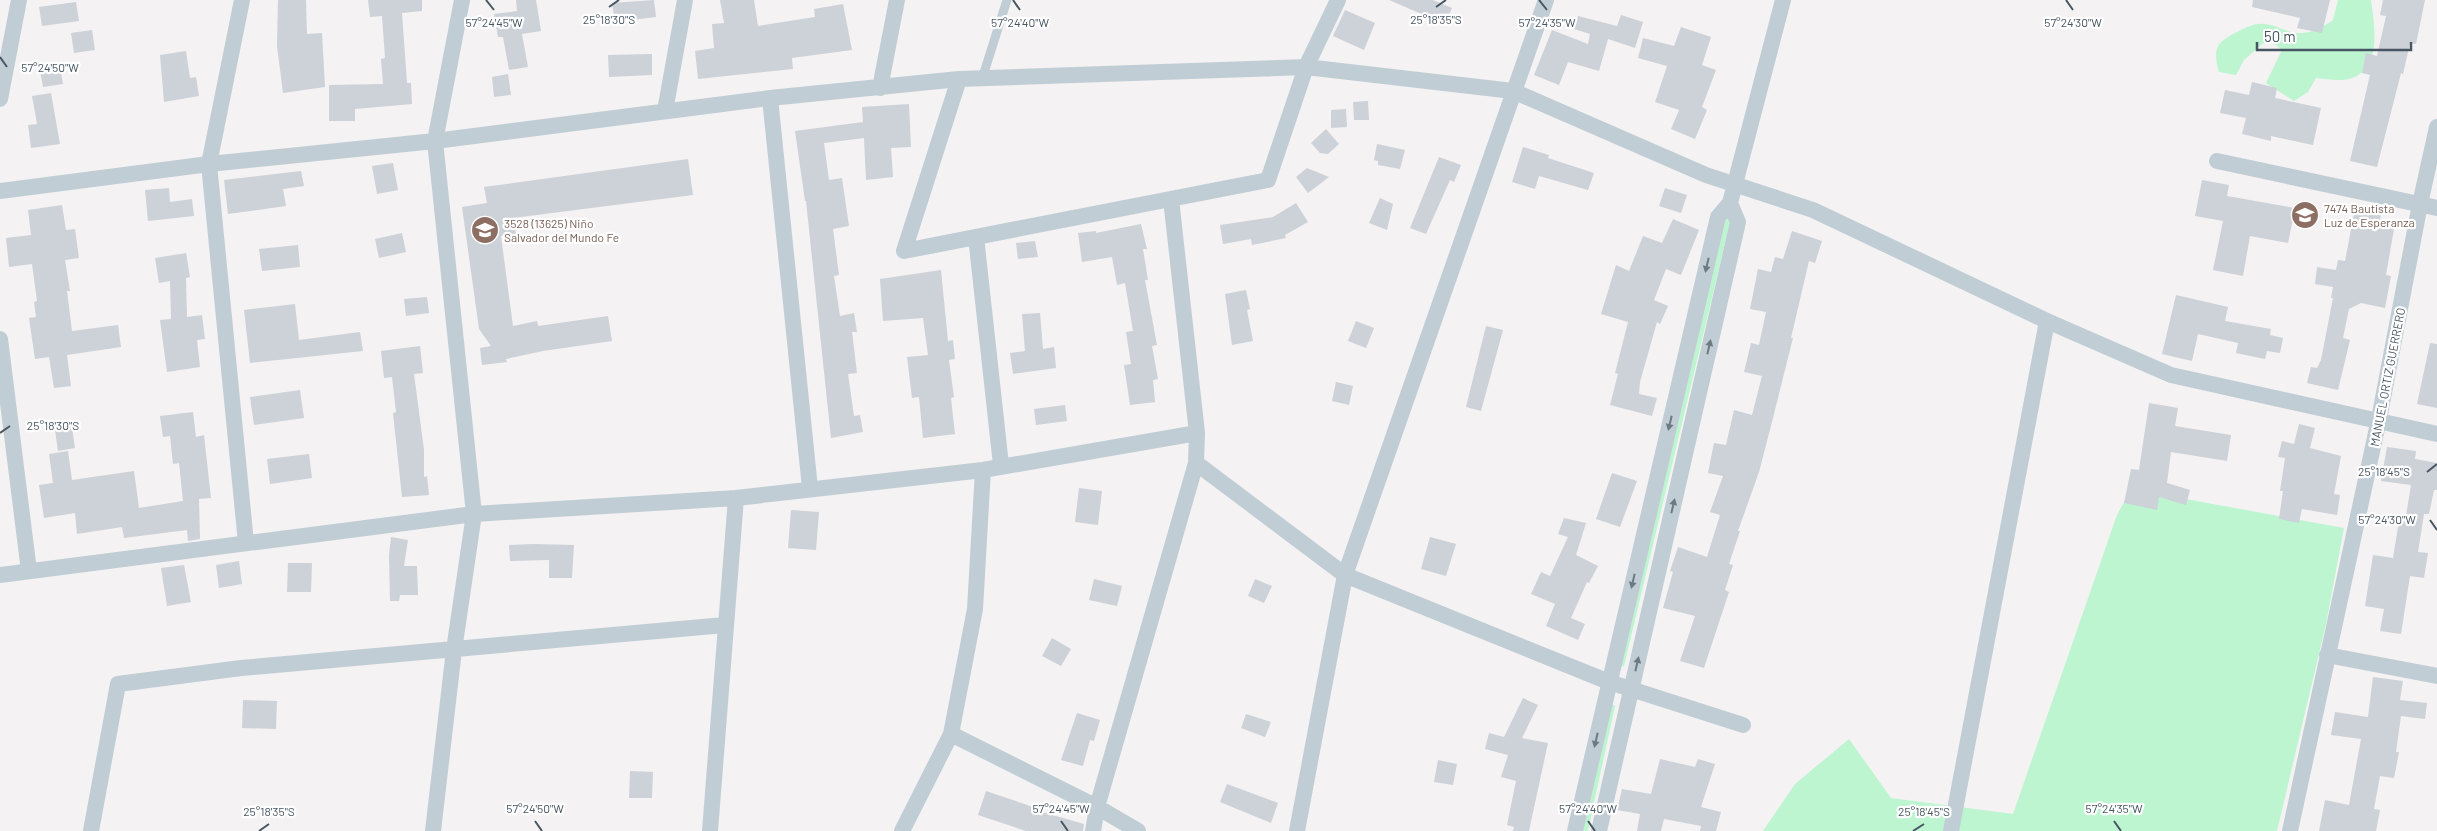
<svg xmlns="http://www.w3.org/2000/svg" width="2437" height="831" font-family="Barlow,sans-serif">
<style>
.green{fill:#bcf5d0}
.building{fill:#cdd1d8}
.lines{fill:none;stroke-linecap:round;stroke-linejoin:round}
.service{stroke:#c1cdd5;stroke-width:9}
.minor{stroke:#c1cdd5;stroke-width:16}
.oneway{fill:#6c7a84}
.ticks{fill:none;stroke:#475662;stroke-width:2}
.labels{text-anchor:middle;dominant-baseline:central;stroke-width:4.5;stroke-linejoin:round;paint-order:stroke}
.education-label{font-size:12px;fill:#785e54;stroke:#fff;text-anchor:start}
.street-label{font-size:12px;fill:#475662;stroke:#fff}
.ticks-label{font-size:12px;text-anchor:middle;fill:#475662;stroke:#fff;stroke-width:4.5;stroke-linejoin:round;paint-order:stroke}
</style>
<rect width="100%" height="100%" fill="#f4f2f2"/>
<path class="green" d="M2338,0H2371C2374,25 2383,66 2352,78C2342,82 2327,79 2316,78L2308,92L2294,101L2266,83L2282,50L2268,39L2244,60L2236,75L2219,72C2212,47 2217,42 2239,31C2248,27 2255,23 2265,24C2277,25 2288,34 2302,33C2315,32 2323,27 2333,20Z
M1726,217L1731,218L1624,666L1621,667Z
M2131,489L2344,528L2326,624L2277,831H1763L1795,784L1849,739L1891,798L2013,814L2117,515Z
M1612,704L1615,706L1588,831H1583Z"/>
<path class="building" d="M278,0H306L307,34L322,33L325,87L283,93L277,46Z
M368,0H422V11L402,13L407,83H411L412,104L355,109V121H329V85L383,84L381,59L385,58L382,16L370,17Z
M516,0H536L541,31L522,34L528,67L509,70L503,37H498L494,14L517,11Z
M654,0L656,17L615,22L612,3Z
M720,0H754L758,26L815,17L814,9L843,4L852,50L792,58L793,69L698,79L695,51L714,48L712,24L724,23Z
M1389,0H1433L1452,8L1445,24Z
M2253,0H2330L2322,33L2297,28L2300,18L2252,7Z
M2383,0H2425L2416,44L2410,43L2403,74L2401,73L2377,167L2350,161L2370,75L2362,73L2366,53L2377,56L2386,16L2380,15Z
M76,2L79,21L42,26L39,7Z
M1345,10L1375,23L1364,50L1333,36Z
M1621,15L1643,22L1635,48L1608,39L1599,71L1568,62L1559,85L1534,75L1552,30L1588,44L1590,34L1574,29L1578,16L1617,26Z
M1681,27L1711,37L1702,65L1716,70L1702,107L1707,110L1695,139L1671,129L1679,110L1655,102L1667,66L1638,58L1643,38L1674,46Z
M92,30L95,50L74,53L71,33Z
M186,51L190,78L196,77L199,96L164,102L160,55Z
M652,54V75L609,77L608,55Z
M59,62L63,84L43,87L39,65Z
M508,74L511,95L494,97L492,77Z
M2252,82L2277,88L2275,98L2321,108L2313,145L2271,136V141L2242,134L2246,118L2220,113L2225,90L2249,95Z
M51,93L60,144L31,148L28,125L37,124L32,96Z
M1368,101L1369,120H1354L1353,102Z
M909,104L911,147L891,148L893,177L866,180L864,138L824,143L829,180L842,178L849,226L833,229L839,275L834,276L840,316L854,313L857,332H852L857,373L848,374L854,416L860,415L863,432L831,438L806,201H805L795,131L863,122L862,107Z
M1346,109L1347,127L1331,128V110Z
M1326,129L1339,144L1328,154L1320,153L1311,143Z
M1377,144L1405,150L1400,169L1378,165V161L1374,160Z
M1523,147L1549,155L1548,158L1594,173L1588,190L1539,176L1535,189L1512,182Z
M1439,157L1461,165L1454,182L1450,180L1426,234L1410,228Z
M688,159L693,195L513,218L516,234L501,236L513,326L537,321L538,326L608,316L612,341L543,351L506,359L507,362L482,365L480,348L491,346L479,329L462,207L487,203L484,187Z
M393,163L398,190L377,194L372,166Z
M1307,168L1329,177L1308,193L1296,177Z
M301,171L304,186L283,189L286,206L228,214L224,180Z
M2202,180L2229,185L2227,196L2295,208L2288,243L2250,236L2243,276L2213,270L2223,221L2195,216Z
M169,188L170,202L192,199L194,216L148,221L145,190Z
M1665,188L1687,195L1681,213L1659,206Z
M1380,198L1393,204L1387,230L1369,223Z
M1296,203L1308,222L1285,235L1286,238L1252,245L1251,239L1223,244L1220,225L1273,217Z
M62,205L66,230L75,229L79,258L65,260L70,291H67L72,331L118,325L121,347L67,355L71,386L54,388L49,357L35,359L29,318L36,317L34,302L37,301L32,264L9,267L6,238L31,235L28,210Z
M2361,206L2382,209L2380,220L2395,223L2386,275L2391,276L2385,308L2361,303L2349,309L2343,338L2350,340L2338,390L2307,383L2311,367L2317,368L2321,360L2333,298H2331L2333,287L2315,284L2317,267L2336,270L2338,260L2345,261L2354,214L2359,215Z
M1673,219L1699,230L1681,275L1666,269L1654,300L1668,306L1660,324L1657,322L1640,382L1639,394L1657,398L1652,416L1610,405L1618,374L1615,373L1628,322L1601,314L1616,265L1629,271L1643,236L1662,243Z
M1141,224L1147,249H1143L1148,280H1145L1157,345L1152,346L1158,379L1153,380L1155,402L1130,405L1124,365L1131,364L1126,332L1133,331L1125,283L1117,285L1112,257L1082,262L1078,233L1096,231V233Z
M1792,231L1822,241L1815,263L1809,261L1791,338H1793L1773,418L1759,472L1738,531H1740L1729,564L1733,565L1725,590L1729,592L1704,668L1680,661L1695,616L1663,608L1673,572L1670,571L1678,547L1707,557L1720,515L1710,512L1723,476L1708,473L1714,443L1726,445L1734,410L1752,415L1762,376L1744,372L1751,343L1759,345L1766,312L1750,309L1758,269L1771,272L1775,257L1783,259Z
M402,233L406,252L379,258L375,239Z
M1035,241L1038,257L1018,259L1016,243Z
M298,245L300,267L262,271L259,249Z
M186,253L190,277L186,278L187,317L202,315L205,339L197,340L200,367L167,372L160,320L171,319L170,281L159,283L155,258Z
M941,270L948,341L953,340L955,359L949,360L954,397L951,398L955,434L923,438L919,397L912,398L907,357L928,355L923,318L883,321L880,279Z
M1246,290L1250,309L1247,310L1253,341L1232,345L1225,294Z
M2176,295L2228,307L2225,321L2271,329L2270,335L2283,338L2280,353L2267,351L2265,359L2236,353L2238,343L2198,334L2192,361L2162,354Z
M427,297L429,313L406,316L404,299Z
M295,304L299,340L360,332L363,351L250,363L244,310Z
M1040,313L1043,349L1054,347L1056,368L1013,374L1010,353L1025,351L1022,314Z
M1356,321L1374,328L1366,348L1348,341Z
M1486,326L1503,330L1481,411L1466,407Z
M2430,343L2437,344V408L2417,404Z
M420,346L423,373L414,374L424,450V477L427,476L429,495L402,497L393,413L396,412L392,377L384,378L381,351Z
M1336,382L1353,386L1349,405L1332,401Z
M300,390L304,418L254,425L250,397Z
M2149,403L2178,408L2175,426L2231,435L2227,461L2171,452L2167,483L2190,490L2186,505L2159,497L2157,510L2124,503L2131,469L2139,470Z
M1065,405L1067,421L1036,425L1034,409Z
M193,412L196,437L204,435L211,498L199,499L200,539L188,541L187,530L124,538L122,527L77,534L75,513L44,518L39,485L53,483L49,454L68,451L72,480L134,471L139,508L183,501L179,463L173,464L170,436L163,437L160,416Z
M71,421L75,448L58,451L54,423Z
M2299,424L2315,428L2310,448L2341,456L2334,494L2340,495L2337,515L2302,509L2299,523L2279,519L2283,491H2280L2285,458L2278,457L2282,441L2294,444Z
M2387,447L2416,451L2415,459L2437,463V490H2434L2429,514H2424L2418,552L2428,553L2424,578L2410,576L2401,634L2380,631L2384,609L2365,606L2373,555L2393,558L2399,521L2405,522L2411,485L2381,481Z
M309,454L312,478L270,484L267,459Z
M1612,473L1637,481L1620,527L1596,519Z
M1079,488L1102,491L1098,525L1075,522Z
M791,510L819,512L816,550L788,548Z
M1564,518L1586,523L1576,555L1598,566L1589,583L1587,582L1571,618L1585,624L1578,640L1546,626L1555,604L1531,594L1541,572L1550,576L1568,537L1558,534Z
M391,537L408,540L404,566H417L418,595H400L399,601H390L389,555Z
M1430,537L1456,544L1446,576L1421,569Z
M533,544L574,545L572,578H549V560L510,561L509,545Z
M239,561L242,584L219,588L216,565Z
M288,563H312L311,592H287Z
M184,565L191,602L167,606L161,568Z
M1094,579L1122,586L1117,606L1089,600Z
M1255,579L1272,586L1264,603L1248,596Z
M1052,638L1071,649L1061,666L1042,656Z
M2373,677L2403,681L2400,700L2427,703L2425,719L2401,716L2396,752H2399L2394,778L2380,776L2374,809L2380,810L2376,831H2319L2325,800L2349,805L2361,739L2331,735L2335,712L2368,717Z
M1523,698L1538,705L1522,738L1548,743L1529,831H1513L1514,827L1507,825L1516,781L1501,777L1508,755L1485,749L1489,733L1504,737Z
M243,700L277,701L276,729L242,728Z
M1077,713L1100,720L1094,741L1090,740L1083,766L1061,760Z
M1246,714L1271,722L1265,737L1241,728Z
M1660,759L1695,767L1698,759L1715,764L1701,807L1721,812L1716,831H1700L1701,826L1664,819L1661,831H1637L1640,814L1617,810L1622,789L1651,794Z
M1438,760L1457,764L1453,785L1434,782Z
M630,771L653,772L652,798H629Z
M1227,784L1278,803L1271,823L1220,802Z
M986,791L1042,810V812L1084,824L1083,831H1026L978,815Z"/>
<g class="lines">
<path class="service" d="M982,79L1007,0"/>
<path class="minor" d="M242,0L209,164L246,543
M959,79L904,251L1268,180L1306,67L1338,0
M880,88L897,0
M770,98L810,488
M0,99L19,0
M665,111L685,0
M2217,161L2437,208
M0,191L209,164L435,141L770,98L959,79L1306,67L1513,91L1706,175L1813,210L2047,321L2171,375L2437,434
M976,237L1001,465
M0,339L29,571
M1196,463L1345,575L1609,682L1743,725
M0,575L474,514L736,498L983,470L1197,433
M2327,655L2437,676
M951,734L1097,807L1138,831
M91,831L118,684L241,668L725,625
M433,831L454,650L474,514L435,141L462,0
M710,831L736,498
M902,831L951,734L975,609L983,470
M1093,831L1097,807L1196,463L1197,433L1171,199
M1297,831L1345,575L1546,0
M1575,831L1718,217L1730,203L1783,0
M1599,831L1738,222L1730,203
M1951,831L2047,321
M2290,831L2379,419L2420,204L2437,127"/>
</g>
<defs><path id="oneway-solid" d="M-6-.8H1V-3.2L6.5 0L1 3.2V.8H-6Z" transform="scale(1.25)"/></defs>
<g class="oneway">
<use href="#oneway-solid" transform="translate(1707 265) rotate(103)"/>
<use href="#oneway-solid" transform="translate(1709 347) rotate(-77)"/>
<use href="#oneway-solid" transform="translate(1670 423) rotate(103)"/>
<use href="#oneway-solid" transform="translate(1673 506) rotate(-77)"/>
<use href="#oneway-solid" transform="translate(1633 581) rotate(103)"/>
<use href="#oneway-solid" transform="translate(1637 664) rotate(-77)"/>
<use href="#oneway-solid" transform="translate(1596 740) rotate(103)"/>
</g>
<path class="ticks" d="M486,0L494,10M1013,0L1020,10M1539,0L1547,10M2066,0L2073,10M609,7L619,0M1436,7L1446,0M0,57L7,67M0,433L10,426M2427,472L2437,464M2430,520L2437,530M535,821L542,831M1061,821L1068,831M1588,821L1595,831M2114,821L2121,831M259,831L269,824M1913,831L1924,824"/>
<defs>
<g id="school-disc" transform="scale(1.4375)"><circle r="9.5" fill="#8d6e63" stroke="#fff"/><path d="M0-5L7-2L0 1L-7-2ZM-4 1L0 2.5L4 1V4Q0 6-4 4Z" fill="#fff"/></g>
</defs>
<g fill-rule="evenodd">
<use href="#school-disc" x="2305" y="215"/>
<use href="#school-disc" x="485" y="230"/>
</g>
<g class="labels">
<g class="education-label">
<text x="2324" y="208">7474 Bautista<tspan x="2324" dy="14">Luz de Esperanza</tspan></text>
<text x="504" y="223">3528 (13625) Niño<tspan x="504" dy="14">Salvador del Mundo Fe</tspan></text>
</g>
<g class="street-label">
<text transform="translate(2387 377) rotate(-79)">MANUEL ORTIZ GUERRERO</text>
</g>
</g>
<g class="ticks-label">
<text x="609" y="24">25°18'30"S</text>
<text x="1436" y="24">25°18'35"S</text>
<text x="2073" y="27">57°24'30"W</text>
<text x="494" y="27">57°24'45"W</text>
<text x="1020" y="27">57°24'40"W</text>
<text x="1547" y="27">57°24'35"W</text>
<text x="50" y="72">57°24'50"W</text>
<text x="53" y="430">25°18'30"S</text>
<text x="2384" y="476">25°18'45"S</text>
<text x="2387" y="524">57°24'30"W</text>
<text x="535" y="813">57°24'50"W</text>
<text x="1061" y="813">57°24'45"W</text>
<text x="1588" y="813">57°24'40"W</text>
<text x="2114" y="813">57°24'35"W</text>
<text x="269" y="816">25°18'35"S</text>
<text x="1924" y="816">25°18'45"S</text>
</g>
<path d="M2257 42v8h154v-8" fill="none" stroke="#475662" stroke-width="2.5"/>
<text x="2264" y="42" font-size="15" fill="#475662" stroke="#ffffff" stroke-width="4" paint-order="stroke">50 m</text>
</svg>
